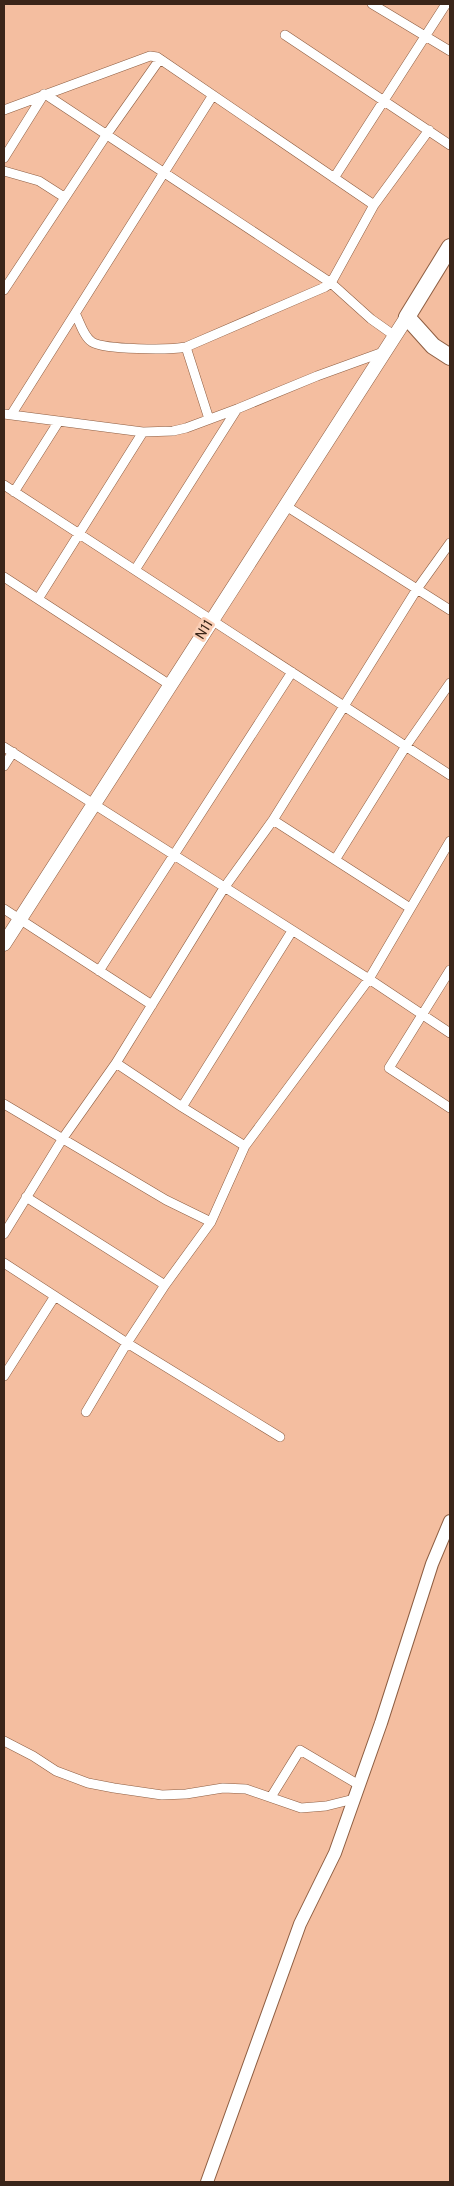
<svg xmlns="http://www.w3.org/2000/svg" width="454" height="2186" font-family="Overpass,sans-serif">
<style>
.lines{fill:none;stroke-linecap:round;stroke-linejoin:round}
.street-casing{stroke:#8e5e42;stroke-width:10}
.secondary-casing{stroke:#8e5e42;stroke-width:14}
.primary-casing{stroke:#8e5e42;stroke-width:15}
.highway-casing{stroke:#8e5e42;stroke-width:18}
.street{stroke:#fff;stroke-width:9}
.secondary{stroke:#fff;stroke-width:12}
.primary{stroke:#fff;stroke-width:14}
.highway{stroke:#fff;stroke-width:16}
.labels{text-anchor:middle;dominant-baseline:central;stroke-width:5;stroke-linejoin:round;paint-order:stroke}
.street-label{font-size:14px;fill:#3a2519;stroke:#faceb5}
</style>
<rect width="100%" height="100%" fill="#f4bea0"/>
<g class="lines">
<g class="street-casing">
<path id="street" d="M372,4L450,51
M285,35L450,145
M45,94L331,283L371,319L395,336
M4,110L150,56L157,57L374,205
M4,158L44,94
M4,171L39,181L64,197
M334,178L446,4
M4,290L107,134L160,59
M76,315C80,323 84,337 92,342C105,350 170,350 186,347L325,287L331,283L374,205L429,130
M186,347L209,419
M4,414L143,432L173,431L186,428L237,409L317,376L386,351
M11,415L213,95
M4,485L450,775
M14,492L59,421
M286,506L450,610
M135,570L237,409
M4,577L170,685
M38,599L143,432
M4,747L369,979L450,1033
M4,766L13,752
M273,820L410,908
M335,860L406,746L450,683
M4,909L152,1005
M450,970L389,1068L450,1108
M99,971L292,672
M116,1063L182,1107L245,1146
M4,1104L166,1200L211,1222
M182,1107L292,931
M26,1197L165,1285
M4,1234L63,1138L116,1063L224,888L273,820L417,589L450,543
M4,1263L127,1343L280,1437
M4,1376L55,1296
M86,1412L127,1343L165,1285L211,1222L245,1146L369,979L450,841
M4,1741L33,1756L56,1771L88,1783L114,1788L162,1795L186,1794L223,1788L246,1789L301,1808L326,1806L354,1799
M271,1797L300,1750L359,1785"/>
</g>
<g class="secondary-casing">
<path id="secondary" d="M207,2182L300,1924L335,1853L381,1723L432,1564L450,1521"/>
</g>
<g class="primary-casing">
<path id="primary" d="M4,944L407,317"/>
</g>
<g class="highway-casing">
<path id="highway" d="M450,247L407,317L433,346L450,357"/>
</g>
<use href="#street" class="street"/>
<use href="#secondary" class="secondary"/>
<use href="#primary" class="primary"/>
<use href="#highway" class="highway"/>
</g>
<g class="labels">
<g class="street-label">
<text transform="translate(205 630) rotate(-58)">N11</text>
</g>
</g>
<rect width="454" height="2186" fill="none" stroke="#3a2519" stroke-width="10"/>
</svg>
